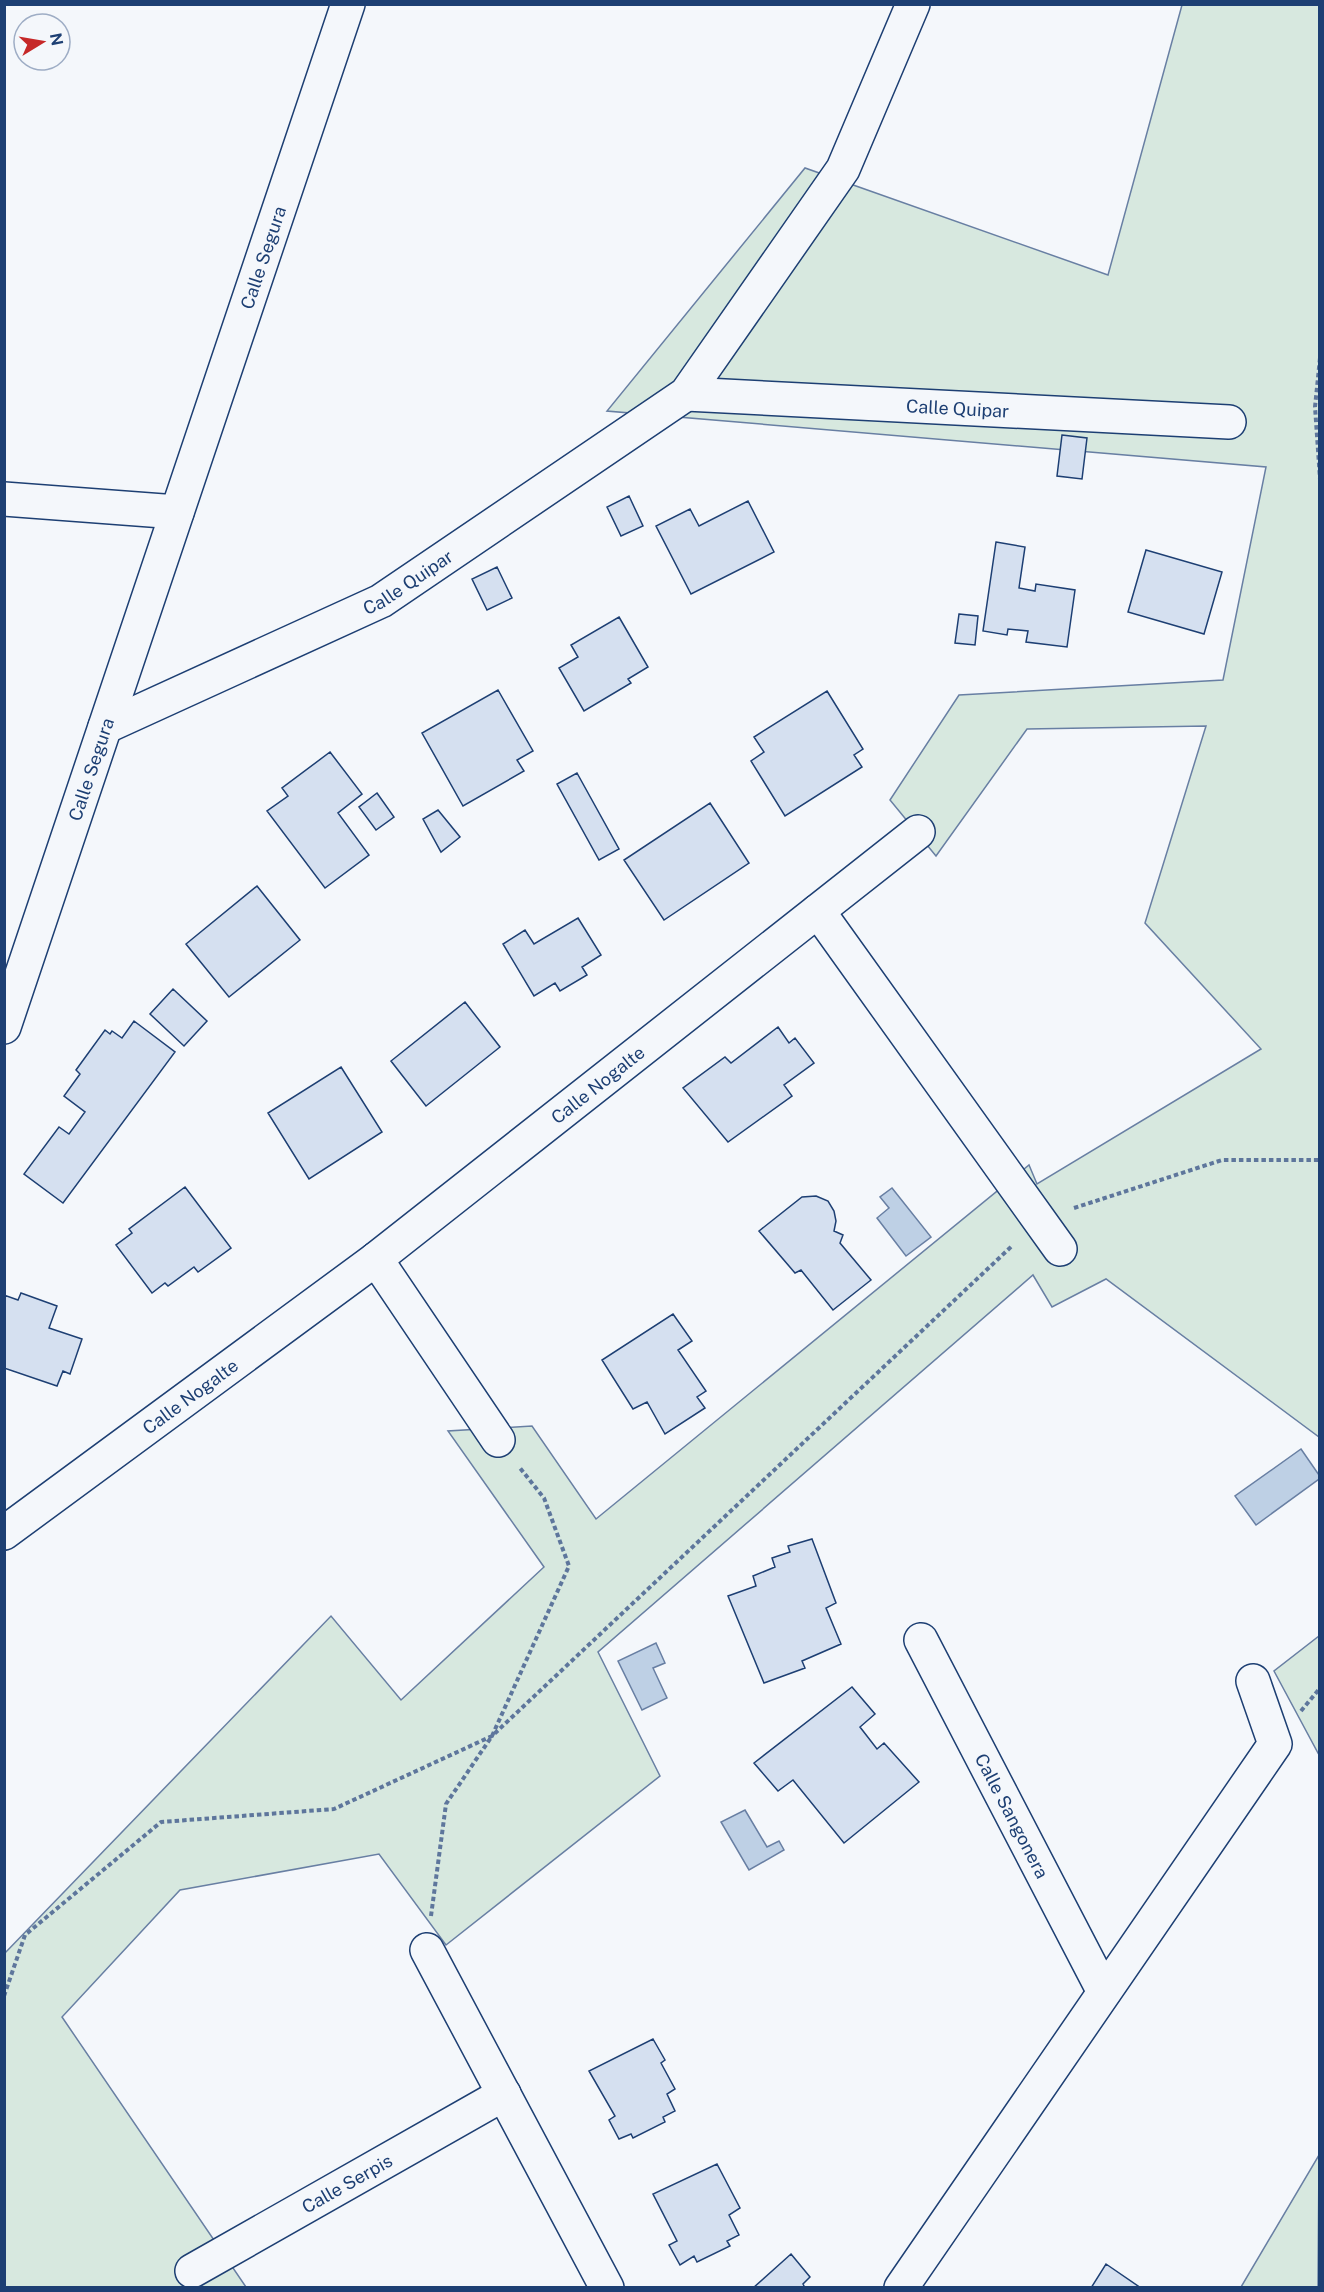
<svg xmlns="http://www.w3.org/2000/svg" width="1324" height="2292" font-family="'Public Sans',sans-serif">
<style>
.green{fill:#d7e8df;stroke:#687fa3;stroke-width:1.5}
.water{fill:#bed0e5;stroke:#687fa3;stroke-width:1.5}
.building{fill:#d5e0f0;stroke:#1d3f73;stroke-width:1.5}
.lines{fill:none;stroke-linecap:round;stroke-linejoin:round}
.street-casing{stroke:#1d3f73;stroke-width:36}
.path{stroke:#5e769c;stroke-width:4;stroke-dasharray:4.5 3;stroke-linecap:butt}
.street{stroke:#f4f7fb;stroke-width:33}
.labels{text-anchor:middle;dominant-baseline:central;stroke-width:4.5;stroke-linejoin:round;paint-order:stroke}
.street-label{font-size:18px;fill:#1d3f73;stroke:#f4f7fb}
</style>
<rect width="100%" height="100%" fill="#f4f7fb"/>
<path class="green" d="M1182,5H1319V1437L1106,1279L1052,1307L1033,1275L598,1652L660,1776L446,1945L379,1854L180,1890L62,2017L246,2287H5L4,1954L331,1616L401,1700L544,1567L448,1431L532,1426L596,1519L1029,1165L1037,1184L1261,1049L1145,923L1206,726L1027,729L936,856L890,800L959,695L1223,680L1266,467L607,411L805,168L1108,275Z
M1319,1636L1320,1751L1318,1753L1274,1671Z
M1319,2155L1318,2287H1241Z"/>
<path class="water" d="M892,1188L931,1237L906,1256L877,1218L889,1208L880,1197Z
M1301,1449L1319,1475V1479L1256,1525L1235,1496Z
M656,1643L665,1663L653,1668L667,1698L642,1710L618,1661Z
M745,1810L767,1847L779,1841L784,1850L749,1870L721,1822Z"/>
<path class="building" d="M1062,435L1087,438L1082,479L1057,476Z
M629,496L643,526L621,536L607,507Z
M748,501L774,552L691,594L656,526L690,509L699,526Z
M996,542L1025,547L1019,588L1035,591L1036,584L1075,590L1067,647L1026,642L1028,631L1008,629L1007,635L983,631Z
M1146,550L1222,572L1204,634L1128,612Z
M497,567L512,598L487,610L472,579Z
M959,614L978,616L975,645L955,643Z
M619,617L648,667L628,679L631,683L584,711L559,668L578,657L571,645Z
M498,690L533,751L517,760L524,771L463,806L422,733Z
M827,691L863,749L854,755L862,767L785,816L751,761L764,752L754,737Z
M330,752L362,794L338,813L369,855L325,888L267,811L288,796L282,788Z
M577,773L619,849L599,860L557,784Z
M377,793L394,817L376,830L359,807Z
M710,803L749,863L664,920L624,860Z
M438,810L460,837L441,852L423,819Z
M257,886L300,940L229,997L186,944Z
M578,918L601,955L582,967L587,975L560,991L555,983L534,996L503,944L525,930L534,944Z
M173,989L207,1021L184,1046L150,1014Z
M465,1002L500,1047L426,1106L391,1061Z
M134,1021L175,1052L63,1203L24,1174L59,1127L69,1134L85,1112L64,1096L80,1074L76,1070L105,1030L110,1034L112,1031L122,1038Z
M778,1027L789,1043L795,1038L814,1063L784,1085L792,1096L728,1142L683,1088L725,1057L731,1063Z
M341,1067L382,1132L309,1179L268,1113Z
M185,1187L231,1248L198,1272L194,1267L168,1286L165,1283L152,1293L116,1245L132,1233L129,1229Z
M816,1196L828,1201L834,1211L836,1221L834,1231L843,1235L840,1243L871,1280L833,1310L801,1270L795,1273L759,1231L802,1197Z
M21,1293L57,1306L49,1328L82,1339L70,1374L63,1371L57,1386L4,1368V1295L18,1300Z
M673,1314L692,1341L678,1350L706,1391L697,1397L705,1408L665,1434L647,1402L633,1409L602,1360Z
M812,1539L836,1603L826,1608L841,1644L802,1661L805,1668L764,1683L728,1596L756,1586L753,1576L775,1567L772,1558L790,1552L788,1546Z
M852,1687L875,1714L860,1727L877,1749L884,1743L919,1782L844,1843L793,1780L778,1791L754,1763Z
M653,2039L665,2060L661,2063L675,2089L667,2094L675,2111L663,2117L665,2122L633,2138L631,2134L619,2139L609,2120L615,2116L589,2071Z
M717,2164L740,2208L729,2215L739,2235L727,2241L730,2246L697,2262L694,2256L680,2265L669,2245L677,2241L653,2194Z
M791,2254L810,2277L803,2284L805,2288H753Z
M1106,2264L1141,2288H1091Z"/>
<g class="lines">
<g class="street-casing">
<g id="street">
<path id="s1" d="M686,394L1229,422"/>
<path d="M4,499L177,512"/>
<path id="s2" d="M105,727L381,601L686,394L843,169L913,4"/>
<path d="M818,911L1060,1249"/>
<path id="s3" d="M4,1027L348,4"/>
<path d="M376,1259L498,1440"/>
<path id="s4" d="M4,1533L376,1259L918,832"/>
<path id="s5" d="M921,1640L1104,1992"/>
<path d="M427,1950L607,2288"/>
<path id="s6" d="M192,2271L504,2094"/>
<path d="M901,2288L1275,1744L1253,1681"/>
</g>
</g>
<path class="path" d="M1320,358L1315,407L1320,479
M1074,1208L1222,1160H1320
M1301,1711L1320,1688
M431,1916L446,1804L492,1736L569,1566L544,1498L520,1468
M4,1996L25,1935L161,1822L334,1809L492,1736L1013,1245"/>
<use href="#street" class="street"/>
</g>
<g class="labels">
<g class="street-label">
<text stroke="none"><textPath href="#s3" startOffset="812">Calle Segura</textPath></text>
<text stroke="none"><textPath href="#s1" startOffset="272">Calle Quipar</textPath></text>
<text stroke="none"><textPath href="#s2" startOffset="336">Calle Quipar</textPath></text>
<text stroke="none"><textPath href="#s3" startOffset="272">Calle Segura</textPath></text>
<text stroke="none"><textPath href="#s4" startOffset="744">Calle Nogalte</textPath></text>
<text stroke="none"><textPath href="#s4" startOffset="231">Calle Nogalte</textPath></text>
<text stroke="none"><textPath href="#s5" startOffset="198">Calle Sangonera</textPath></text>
<text stroke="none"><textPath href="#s6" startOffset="178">Calle Serpis</textPath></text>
</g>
</g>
<rect width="1324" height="2292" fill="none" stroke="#1d3f73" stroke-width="12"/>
<g transform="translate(42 42) rotate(79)"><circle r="28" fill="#f4f7fb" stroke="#9eadc5" stroke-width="1.5"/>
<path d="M0-4.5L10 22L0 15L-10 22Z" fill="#c62828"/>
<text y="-9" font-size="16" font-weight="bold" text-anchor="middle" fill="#1d3f73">N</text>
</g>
</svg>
